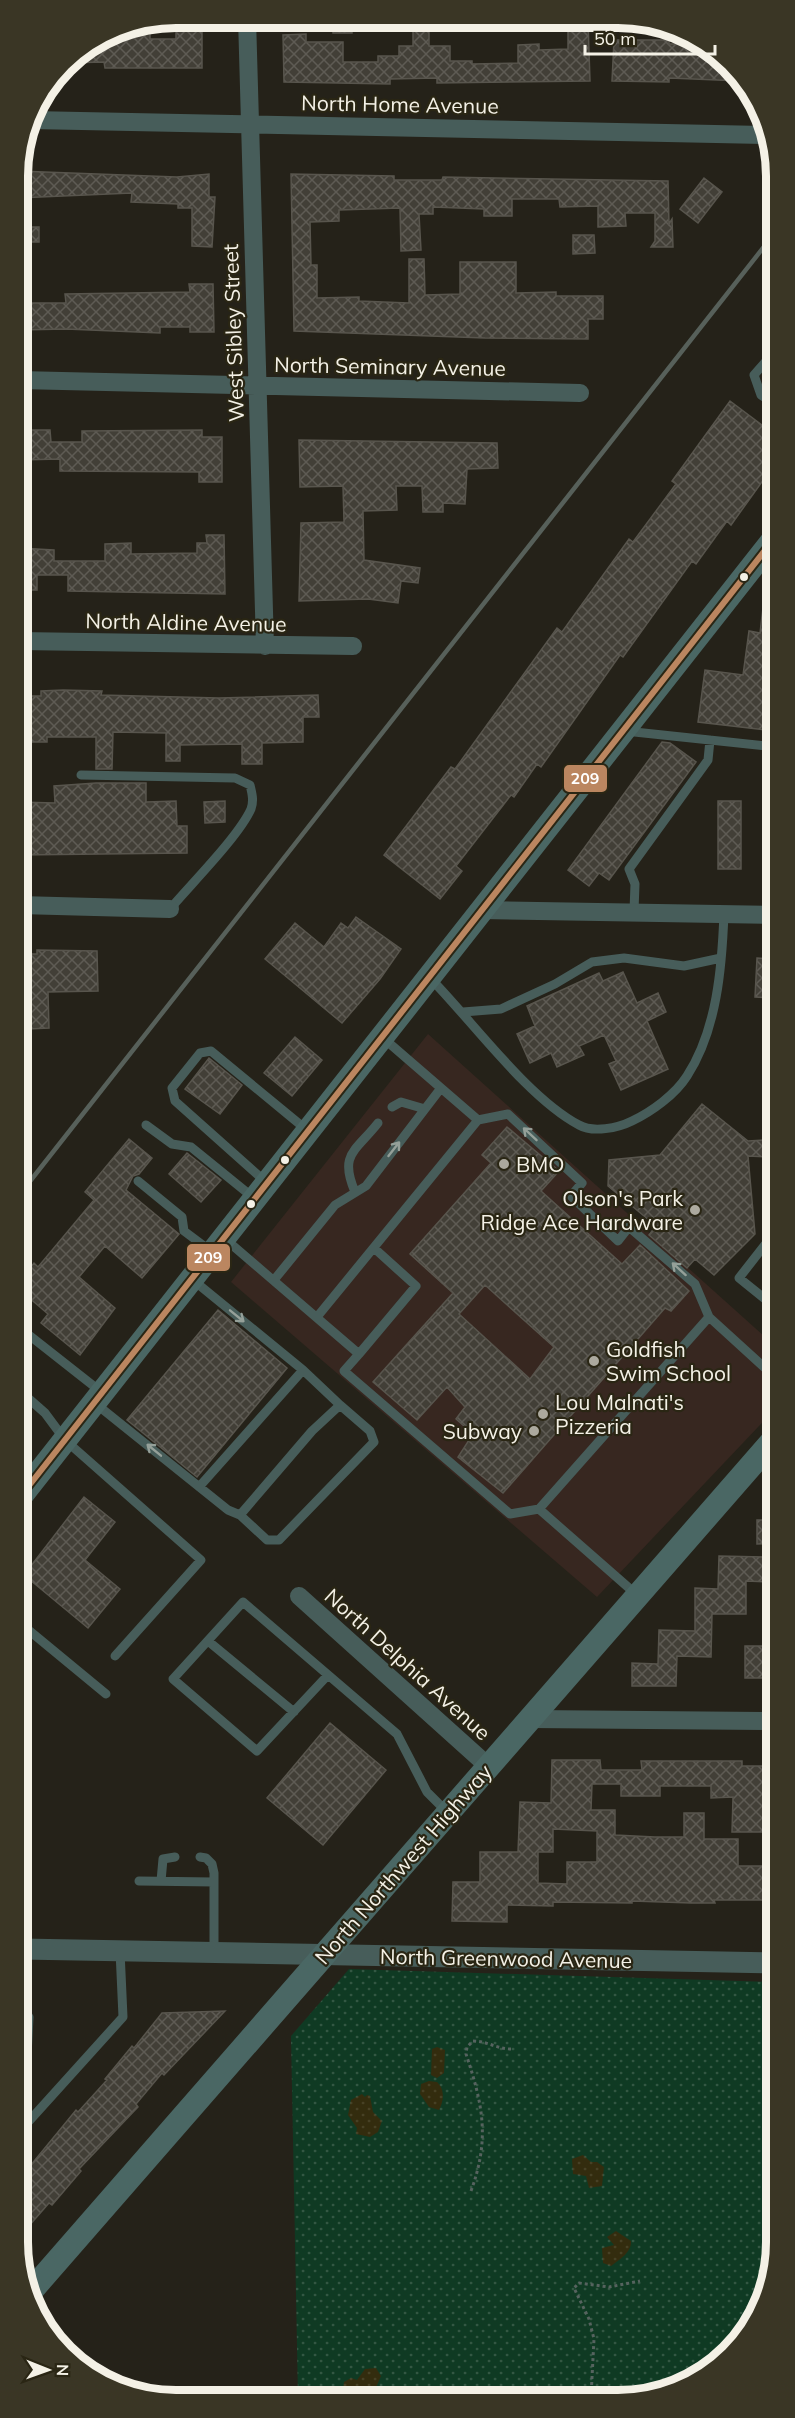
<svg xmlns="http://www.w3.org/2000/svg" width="795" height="2418" font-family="Mulish,sans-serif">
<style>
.commercial{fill:#372720}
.grass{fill:url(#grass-dots)}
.sand{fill:url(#sand-dots)}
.building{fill:url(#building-cross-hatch);stroke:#58554d;stroke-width:1.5;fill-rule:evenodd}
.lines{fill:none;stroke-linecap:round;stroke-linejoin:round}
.path{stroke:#56635f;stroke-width:3;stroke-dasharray:3 3;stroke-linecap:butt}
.service{stroke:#475d5a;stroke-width:9}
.minor{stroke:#475d5a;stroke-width:18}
.tertiary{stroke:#475d5a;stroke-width:21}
.secondary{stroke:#4a6764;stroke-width:24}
.rail{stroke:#57605a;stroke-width:4.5}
.bus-1-casing{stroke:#2a2614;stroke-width:10}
.bus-1{stroke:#bb8660;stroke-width:6}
.oneway{stroke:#95a099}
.bus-dot{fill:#f4f1e6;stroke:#2a2614;stroke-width:2}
.poi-dot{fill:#aca99e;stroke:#2a2614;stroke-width:2}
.labels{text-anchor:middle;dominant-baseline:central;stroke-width:4.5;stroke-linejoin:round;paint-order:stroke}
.street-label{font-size:21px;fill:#f4f1e6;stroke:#2a2614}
.poi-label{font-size:21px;fill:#f4f1e6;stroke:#2a2614;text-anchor:start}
.rim{fill:none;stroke:#f4f1e6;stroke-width:8}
.line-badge{stroke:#2a2614;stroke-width:2}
.badge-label{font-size:16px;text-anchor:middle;font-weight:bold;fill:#fff}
</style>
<defs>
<pattern id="grass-dots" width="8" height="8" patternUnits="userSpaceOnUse" patternTransform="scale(1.5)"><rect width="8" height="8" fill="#0f3a23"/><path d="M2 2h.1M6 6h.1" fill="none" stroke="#335743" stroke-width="1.8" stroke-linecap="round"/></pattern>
<pattern id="sand-dots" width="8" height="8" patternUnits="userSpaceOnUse" patternTransform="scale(1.5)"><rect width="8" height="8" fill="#332c0e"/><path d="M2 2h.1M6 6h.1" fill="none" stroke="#474125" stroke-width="1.8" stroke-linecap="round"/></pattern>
<pattern id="building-cross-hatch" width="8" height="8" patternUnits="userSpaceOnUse" patternTransform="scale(1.5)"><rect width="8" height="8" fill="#423f37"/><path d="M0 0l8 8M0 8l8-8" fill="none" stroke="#5e5b54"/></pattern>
</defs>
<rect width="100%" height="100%" fill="#252219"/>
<path class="commercial" d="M428,1034L775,1346L776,1408L597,1597L231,1282Z"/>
<path class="grass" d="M349,1969L776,1982L777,2252L765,2302L738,2346L698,2379L650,2397H298L291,2036Z"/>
<path class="sand" d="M437,2047L445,2050L444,2073L437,2078L431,2075L432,2049Z
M429,2081L437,2082C445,2089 444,2101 439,2110L429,2107L420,2094L421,2084Z
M362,2094L365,2097L367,2095L370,2096L373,2112L382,2121L378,2132L370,2137L356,2134L357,2128L348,2115L351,2100Z
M583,2155L591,2162H597L604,2167L602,2186L589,2188L586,2176L573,2174L572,2159Z
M616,2231L631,2241C632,2252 619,2260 611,2266L603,2263L602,2248L614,2245L607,2237Z
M376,2368L381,2376L374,2392L359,2397H342L344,2382L351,2378L357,2380L365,2369Z"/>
<path class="building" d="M176,18H202V68H105L104,62L67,63L72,57L116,30L150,23V39H176Z
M333,19H352V33H333Z
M413,20H429V46H450V61H472V64L518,63V45L539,44V50L568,49V21H588L590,81L437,83V78L390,79V84L284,82L283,35L306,34V42H343V62H378V56H399V46H413Z
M614,40H669V44H692L731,65L740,81L669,78V82L612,81Z
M18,171L177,177L209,174V197H215L212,247L192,246V208H178V204L131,202L132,193L18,198Z
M291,174L394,176V180H442L443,177L668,181L669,224L672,219L673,247H651L655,241V213H625L626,226L598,227V206L560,207L559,199H512V216H484V209L433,207V214H419L421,250L401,251L400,208L339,210V221L310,222L311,265H317V298L359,297V301L409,303V259H424L425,295L460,294V262H516V293L556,292V296H603V319H588V339L485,338L294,331Z
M704,178L722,192L698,223L680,209Z
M18,227H39V242H18Z
M573,235H594L595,253L573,254Z
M189,284H213L214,332H190V327H160V333L66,329L19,330V303H66L65,294L190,292Z
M730,401L762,425L774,411V465L731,525L727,521L696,564L692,561L623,657L620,655L541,767L537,764L514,797L511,795L456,866L462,871L440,899L384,855L451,767L455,769L557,628L562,632L629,539L633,542L676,484L672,481Z
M19,430H50L51,442H82V431L202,430V437H222V482H199V472L60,471V459L19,460Z
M299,440L497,443L498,468L467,469L465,504L443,503V512H423L422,486H396L397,510L363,511L364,560L420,568L418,583L401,581L398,603L368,599L299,601L301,523L344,522L343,486L300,487Z
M206,535H224L225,594L68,591V575H37V590H19V548L54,550V561H105V544L131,543V554L197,553V543H207Z
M765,591H774L775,731L698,722L705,670L743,675L749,631L760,633Z
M63,690L102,691L101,695L219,698L318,695L319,717H303V742L262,743V764H242V744L180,745V761H166V733L113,732L112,769H96V737H47V742H21V696H41V691Z
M662,742L670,743L696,762L609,880L599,873L589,886L568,870Z
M96,783H146V802L176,801L177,826H187V853L19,855V802L55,803L54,786Z
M225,801V822L205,823L204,802Z
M718,801H741V869H718Z
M356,917L401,949L380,979L342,1023L265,959L295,923L324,947L341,923L348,928Z
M37,950L97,951L98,991L48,992L49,1028L28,1029L27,994H19V954H37Z
M757,958L775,959V998L755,997Z
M623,972L637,1003L658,993L666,1012L647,1021L668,1069L621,1090L609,1064L616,1061L604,1035L579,1046L584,1055L557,1067L551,1053L530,1063L517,1034L535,1026L527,1006L599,973L603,981Z
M295,1037L322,1060L292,1096L264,1073Z
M209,1058L242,1085L220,1114L185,1089Z
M702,1104L748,1141L766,1140L767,1157L748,1156L755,1234L714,1275L695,1259L687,1268L649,1235L656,1226L608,1186L609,1160L660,1155Z
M507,1127L559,1171L541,1191L622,1264L640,1245L689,1291L671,1311L665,1308L503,1493L458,1457L473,1434L456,1419L465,1407L447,1387L417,1420L373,1382L453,1293L410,1254L491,1163L482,1155ZM485,1285L554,1347L530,1379L459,1314Z
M129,1139L152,1158L139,1174L133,1176L126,1190L179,1234L142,1278L105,1246L79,1277L115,1308L80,1355L41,1323L48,1314L20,1290V1280L34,1263L38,1267L94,1200L85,1192Z
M187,1153L221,1180L201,1202L169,1174Z
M218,1310L287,1368L197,1477L127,1420Z
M84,1497L115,1522L85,1560L120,1589L88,1628L24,1575Z
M757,1520H776V1543L757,1544Z
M719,1556L768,1557L767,1582L746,1581V1614H712L711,1657L677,1656L676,1686H632V1663L658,1664L659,1630L695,1631V1588L718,1589Z
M745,1646H776V1670H770V1678H745Z
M330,1723L386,1770L323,1845L267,1798Z
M552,1760H600L601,1770H642L641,1761H742V1766H776L773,1832H732L733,1797L711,1798V1786H660V1796H621V1784H592L591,1810H615V1835L655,1837H684V1813H704V1839H738V1866H776V1900H714L715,1903H691L632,1901V1903L553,1902V1906L507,1905V1922L452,1921L453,1882H480V1852H518L520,1802L551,1803ZM553,1829L597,1831V1862H567V1884L538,1883V1852H553Z
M225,2011L164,2075L162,2073L136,2104L138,2107L79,2169L81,2171L52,2205L49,2203L21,2235V2177L76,2110L78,2112L107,2080L105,2079L132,2046L134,2048L162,2013Z"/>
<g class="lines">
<path class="path" d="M471,2191C490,2139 483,2105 466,2054L467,2047L473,2041C487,2041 497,2049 511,2049
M591,2397L594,2339L589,2319L574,2288L579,2283L609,2287L640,2281"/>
<path class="service" d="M774,352L754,375L761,395L774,404
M625,731L775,747
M81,775L235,778L250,785C252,793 254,801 251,809C239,836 191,884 170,909
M634,911L635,884L629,869L708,760L710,740
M431,979C473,1022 528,1098 579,1125C593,1133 618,1128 632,1121C651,1112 675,1095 687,1076C717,1030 722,967 724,913
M463,1012L501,1009L555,984L592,962L624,958L684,966L721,958
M382,1037L478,1120
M770,1088L775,1192
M392,1107L401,1102L425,1109
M146,1125L172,1144L191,1147L255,1199
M138,1181L182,1217L184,1231L212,1252
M267,1183L175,1101L172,1088L200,1053L211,1051L308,1131
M355,1192C339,1154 355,1152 378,1123
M775,1232L739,1278L775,1307
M224,1238L359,1354L344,1371L510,1514L539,1509L637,1595
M193,1280L303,1370L340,1405
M274,1280L335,1205L366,1186L441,1088
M317,1317L478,1120L508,1114L582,1183L571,1196L618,1241L629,1227L695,1284L709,1317
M20,1328L100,1391
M359,1354L416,1286L374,1248
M20,1391L45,1413L65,1440L201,1560L115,1656
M96,1404L228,1510L240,1515L267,1540H279L374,1442L370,1431L340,1405L312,1431L240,1515
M199,1487L303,1370
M539,1509L709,1317L776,1378
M20,1623L106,1694
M208,1641L294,1712
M328,1675L257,1751L173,1679L243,1602L397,1734L427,1792L447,1812
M200,1857L206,1858L212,1864L214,1873V1953
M139,1881L214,1882
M161,1881L163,1859L175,1857
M21,2008L29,2017L27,2056L21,2064
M21,2130L123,2017L120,1951"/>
<path class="minor" d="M247,18L265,646
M31,120L769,135
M19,380L580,393
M756,562L774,565
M19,641L353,646
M19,905L170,909
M482,910L775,915
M299,1596L488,1766
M530,1719L776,1721"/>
<path class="tertiary" d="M21,1949L776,1963"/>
<path class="secondary" d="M20,1497L774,539
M31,2291L776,1437"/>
<path class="rail" d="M20,1194L774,234"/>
<g class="bus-1-casing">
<path id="bus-1" d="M20,1497L774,539"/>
</g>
<use href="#bus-1" class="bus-1"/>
</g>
<defs><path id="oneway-shaft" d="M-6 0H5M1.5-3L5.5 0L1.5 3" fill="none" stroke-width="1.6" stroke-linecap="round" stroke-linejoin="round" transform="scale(1.5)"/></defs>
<g class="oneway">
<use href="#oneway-shaft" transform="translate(530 1134) rotate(-137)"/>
<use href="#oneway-shaft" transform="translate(394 1149) rotate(-52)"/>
<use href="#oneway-shaft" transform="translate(679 1269) rotate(-138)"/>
<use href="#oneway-shaft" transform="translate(237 1316) rotate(39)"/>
<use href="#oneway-shaft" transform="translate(154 1450) rotate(-141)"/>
</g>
<g class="bus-dot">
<circle cx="744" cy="577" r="5"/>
<circle cx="285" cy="1160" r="5"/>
<circle cx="251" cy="1204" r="5"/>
</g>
<g class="poi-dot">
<circle cx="504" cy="1164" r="6"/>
<circle cx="695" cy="1210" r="6"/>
<circle cx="594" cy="1361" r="6"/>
<circle cx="543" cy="1414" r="6"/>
<circle cx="534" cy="1431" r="6"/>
</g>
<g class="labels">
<g class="street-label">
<text transform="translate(400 104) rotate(1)">North Home Avenue</text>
<text transform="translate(233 333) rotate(-92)">West Sibley Street</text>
<text transform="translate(390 366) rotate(1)">North Seminary Avenue</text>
<text transform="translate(186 622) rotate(1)">North Aldine Avenue</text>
<text transform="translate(408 1664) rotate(42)">North Delphia Avenue</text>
<text transform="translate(403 1864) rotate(-49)">North Northwest Highway</text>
<text transform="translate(506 1958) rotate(1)">North Greenwood Avenue</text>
</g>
<g class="poi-label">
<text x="516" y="1164">BMO</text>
<text x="683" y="1198" text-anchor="end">Olson's Park<tspan x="683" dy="24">Ridge Ace Hardware</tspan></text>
<text x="606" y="1349">Goldfish<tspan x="606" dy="24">Swim School</tspan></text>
<text x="555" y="1402">Lou Malnati's<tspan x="555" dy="24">Pizzeria</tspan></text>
<text x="522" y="1431" text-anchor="end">Subway</text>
</g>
</g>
<path d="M0 0H795V2418H0ZM176 28H618A148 148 0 0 1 766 176V2242A148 148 0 0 1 618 2390H176A148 148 0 0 1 28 2242V176A148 148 0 0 1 176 28Z" fill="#3a3625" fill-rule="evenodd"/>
<path class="rim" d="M176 28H618A148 148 0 0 1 766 176V2242A148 148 0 0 1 618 2390H176A148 148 0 0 1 28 2242V176A148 148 0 0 1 176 28Z"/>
<g class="line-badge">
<rect x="563" y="764" width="45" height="29" rx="6" fill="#bb8660"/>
<rect x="186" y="1243" width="45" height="29" rx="6" fill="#bb8660"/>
</g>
<g class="badge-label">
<text x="585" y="784">209</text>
<text x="208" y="1263">209</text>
</g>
<g transform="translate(48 2370) rotate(91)" stroke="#2a2614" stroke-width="4.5" paint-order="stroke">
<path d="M0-4.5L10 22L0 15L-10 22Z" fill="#f4f1e6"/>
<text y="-9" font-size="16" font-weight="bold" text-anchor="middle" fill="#f4f1e6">N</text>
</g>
<path d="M585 45v9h130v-9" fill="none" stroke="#f4f1e6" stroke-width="3"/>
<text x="594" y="45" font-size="18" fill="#f4f1e6" stroke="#2a2614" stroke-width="4.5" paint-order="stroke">50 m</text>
</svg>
